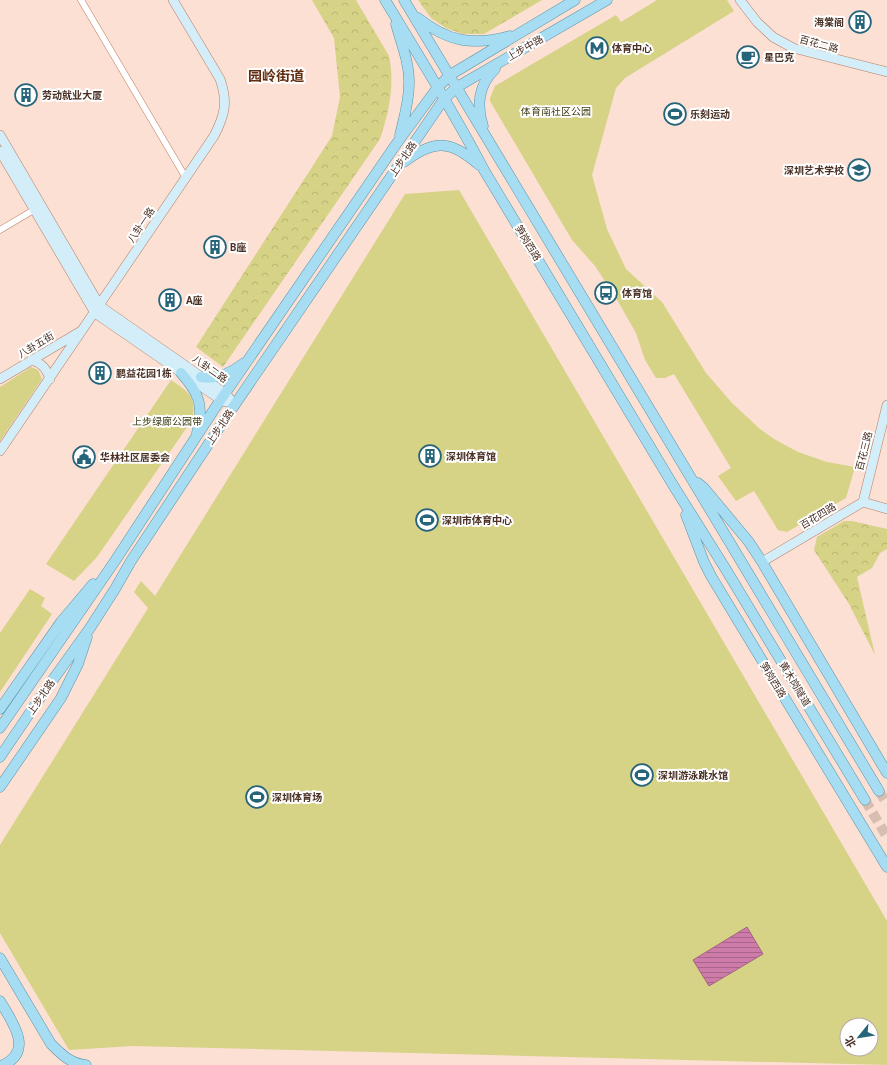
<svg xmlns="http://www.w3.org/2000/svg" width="887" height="1065" font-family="Roboto,'Noto Sans SC',sans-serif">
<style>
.green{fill:#d6d286;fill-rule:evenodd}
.forest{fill:url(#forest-crowns)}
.water{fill:url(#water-rules);stroke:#a66481}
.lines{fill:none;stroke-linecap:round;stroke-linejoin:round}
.primary-tunnel{stroke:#d8bdb1;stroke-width:10;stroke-dasharray:10 5;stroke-linecap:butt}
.street-casing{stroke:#ba7d61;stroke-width:7}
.secondary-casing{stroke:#ba7d61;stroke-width:10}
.primary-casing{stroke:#5f92a5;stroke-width:11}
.street{stroke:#fff;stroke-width:6}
.secondary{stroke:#d3eef9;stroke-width:9}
.primary{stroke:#a6ddf2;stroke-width:10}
.labels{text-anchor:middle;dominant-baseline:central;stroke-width:4;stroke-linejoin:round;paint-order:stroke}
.poi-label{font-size:10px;font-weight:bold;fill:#4a3024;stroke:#fff;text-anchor:start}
.street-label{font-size:10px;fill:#4a3024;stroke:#fff}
.park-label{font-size:10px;fill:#3e3c13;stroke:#fff}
.district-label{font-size:14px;font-weight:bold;fill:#612c0f;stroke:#fff}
</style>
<defs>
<pattern id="forest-crowns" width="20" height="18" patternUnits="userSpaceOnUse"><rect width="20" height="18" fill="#d6d286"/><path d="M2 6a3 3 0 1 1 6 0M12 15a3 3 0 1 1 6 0" fill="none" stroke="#b9b574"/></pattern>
<pattern id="water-rules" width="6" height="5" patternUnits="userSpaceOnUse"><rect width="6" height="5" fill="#cd7ba9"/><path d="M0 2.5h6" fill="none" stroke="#a86589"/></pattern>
</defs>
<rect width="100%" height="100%" fill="#fce0d4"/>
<path class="green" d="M657,0H727L734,11L625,78L616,88L592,175L607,229L626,269L662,302L706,373L732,403L760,429L774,439L798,452L827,462L855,467L846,498L787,532L778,530L754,491L736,501L718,476L731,468L674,374L665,378H656L645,360L636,333L616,298L595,266L572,240L490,101V98L495,86L616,15L621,22Z
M459,190L887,921V1065L132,1046L69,1050L0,933V845L148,608L134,592L141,581L155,596L405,194ZM847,1025H871V1049H847Z
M31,367L38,370L42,379L0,441V387Z
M171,380C189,392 197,397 192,420L97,557L74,581L46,564Z
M30,589L45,598L41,606L52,614L0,692V633Z"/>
<path class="forest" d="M312,0H356L389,56C395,85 389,112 380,139L223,367L196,347L332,136L340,97L334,38Z
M418,0H542L484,34H463L446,28L431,18Z
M844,521H852L887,529V549L880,553L872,568L857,577L875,655L849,604L814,550L817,537Z"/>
<path class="water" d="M747,927L763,954L709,986L693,960Z"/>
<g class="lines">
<path class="primary-tunnel" d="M879,791L887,804
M865,800L887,837"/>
<g class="street-casing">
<path id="street" d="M81,0L186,178
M0,230L37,208"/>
</g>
<g class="secondary-casing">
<path id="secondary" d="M740,0L757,22L773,37L793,48L887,72
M0,135L100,306L226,394L235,405
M0,151L95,313L221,400L226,402
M31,360C42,363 46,368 50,379
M0,379L81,331
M0,451L214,136C225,115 228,102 220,79L173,0
M863,502L887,405
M762,562L863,502L887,509"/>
</g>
<g class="primary-casing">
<path id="primary" d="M385,0C419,56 454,112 484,170L673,485L725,568L865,800
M404,0L879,791
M418,18C448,42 473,46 510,36
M396,24C401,43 410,64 409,84C409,102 404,118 400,135
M483,126C476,105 479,84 495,69
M404,162C434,139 451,140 479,165
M181,373C199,393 204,405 197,433
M201,377C217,380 231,373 244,363
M698,483L704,488L749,542L762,562L887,773
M686,515L704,562L711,576L887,867
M0,709L61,622L93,584
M0,728L115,561L213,411L399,140L438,87L450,75L575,0
M0,757L42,695L90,628L115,589L131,561L225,419L444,99L457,87L607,0
M0,787L61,698L78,664L87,637
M0,958L51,1044C61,1054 71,1064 86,1065
M0,1001C11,1020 35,1051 3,1065"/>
</g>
<use href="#street" class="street"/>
<use href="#secondary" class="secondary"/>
<use href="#primary" class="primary"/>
</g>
<defs>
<g id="building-ring" transform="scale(1.15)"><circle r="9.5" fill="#fff" stroke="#26647a" stroke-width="1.5"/><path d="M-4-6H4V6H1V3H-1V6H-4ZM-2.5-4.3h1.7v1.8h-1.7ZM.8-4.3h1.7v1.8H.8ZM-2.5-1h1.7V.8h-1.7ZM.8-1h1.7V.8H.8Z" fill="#26647a"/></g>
<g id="metro-ring" transform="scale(1.15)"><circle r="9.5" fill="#fff" stroke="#26647a" stroke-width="1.5"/><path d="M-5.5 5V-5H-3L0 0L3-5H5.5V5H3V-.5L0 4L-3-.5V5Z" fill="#26647a"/></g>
<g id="cafe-ring" transform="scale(1.15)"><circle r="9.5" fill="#fff" stroke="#26647a" stroke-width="1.5"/><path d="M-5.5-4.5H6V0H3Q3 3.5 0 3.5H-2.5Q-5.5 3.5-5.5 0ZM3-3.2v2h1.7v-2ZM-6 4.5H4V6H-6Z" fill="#26647a"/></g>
<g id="stadium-ring" transform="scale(1.15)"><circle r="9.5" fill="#fff" stroke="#26647a" stroke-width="1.5"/><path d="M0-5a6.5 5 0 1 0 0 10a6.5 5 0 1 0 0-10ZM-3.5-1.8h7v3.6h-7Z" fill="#26647a"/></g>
<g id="school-ring" transform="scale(1.15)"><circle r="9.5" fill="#fff" stroke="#26647a" stroke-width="1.5"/><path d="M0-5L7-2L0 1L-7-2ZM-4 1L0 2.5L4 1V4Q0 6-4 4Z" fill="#26647a"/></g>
<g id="bus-ring" transform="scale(1.15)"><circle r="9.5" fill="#fff" stroke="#26647a" stroke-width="1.5"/><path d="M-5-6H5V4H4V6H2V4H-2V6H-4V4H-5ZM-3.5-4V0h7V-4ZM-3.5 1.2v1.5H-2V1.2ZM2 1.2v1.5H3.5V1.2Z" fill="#26647a"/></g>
<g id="civic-ring" transform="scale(1.15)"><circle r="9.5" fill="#fff" stroke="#26647a" stroke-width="1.5"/><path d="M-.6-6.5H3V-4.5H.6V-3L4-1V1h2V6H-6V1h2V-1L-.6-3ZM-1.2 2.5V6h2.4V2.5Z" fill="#26647a"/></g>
</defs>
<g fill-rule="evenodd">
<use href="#building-ring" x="860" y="22"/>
<use href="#metro-ring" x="597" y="48"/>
<use href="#cafe-ring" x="748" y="57"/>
<use href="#building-ring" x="26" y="95"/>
<use href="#stadium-ring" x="675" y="114"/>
<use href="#school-ring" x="859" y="170"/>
<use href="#building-ring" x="215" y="247"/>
<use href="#bus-ring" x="606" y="293"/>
<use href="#building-ring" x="170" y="300"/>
<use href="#building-ring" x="100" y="373"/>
<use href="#building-ring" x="430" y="456"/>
<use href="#civic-ring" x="84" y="457"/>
<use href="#stadium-ring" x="427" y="520"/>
<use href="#stadium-ring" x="642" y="775"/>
<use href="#stadium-ring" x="257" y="797"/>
</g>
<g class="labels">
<g class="poi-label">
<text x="844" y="22" text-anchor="end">海棠阁</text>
<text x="612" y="48">体育中心</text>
<text x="764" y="57">星巴克</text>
<text x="42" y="95">劳动就业大厦</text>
<text x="690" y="114">乐刻运动</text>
<text x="844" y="170" text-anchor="end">深圳艺术学校</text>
<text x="230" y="247">B座</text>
<text x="622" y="293">体育馆</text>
<text x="186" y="300">A座</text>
<text x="116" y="373">鹏益花园1栋</text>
<text x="446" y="456">深圳体育馆</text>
<text x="100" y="457">华林社区居委会</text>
<text x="442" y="520">深圳市体育中心</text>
<text x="658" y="775">深圳游泳跳水馆</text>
<text x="272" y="797">深圳体育场</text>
</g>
<g class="street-label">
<text transform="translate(819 44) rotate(15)">百花二路</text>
<text transform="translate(525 48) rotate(-30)">上步中路</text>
<text transform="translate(403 159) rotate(-56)">上步北路</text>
<text transform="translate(141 225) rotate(-56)">八卦一路</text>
<text transform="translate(528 243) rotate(59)">笋岗西路</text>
<text transform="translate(36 345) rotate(-31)">八卦五街</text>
<text transform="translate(210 369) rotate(35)">八卦二路</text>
<text transform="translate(220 427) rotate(-56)">上步北路</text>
<text transform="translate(864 451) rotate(-76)">百花三路</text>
<text transform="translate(818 516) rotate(-31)">百花四路</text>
<text transform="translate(773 680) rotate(59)">笋岗西路</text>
<text transform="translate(795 684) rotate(59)">黄木岗隧道</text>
<text transform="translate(41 697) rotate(-55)">上步北路</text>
</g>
<g class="park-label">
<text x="556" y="111">体育南社区公园</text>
<text x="167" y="421">上步绿廊公园带</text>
</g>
<g class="district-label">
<text x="276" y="76">园岭街道</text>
</g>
</g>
<g transform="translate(859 1037) rotate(240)"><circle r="19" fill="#ffffff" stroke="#b7aca7"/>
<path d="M0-3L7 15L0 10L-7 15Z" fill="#26647a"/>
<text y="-6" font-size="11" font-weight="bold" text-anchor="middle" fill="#4a3024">北</text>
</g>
</svg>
